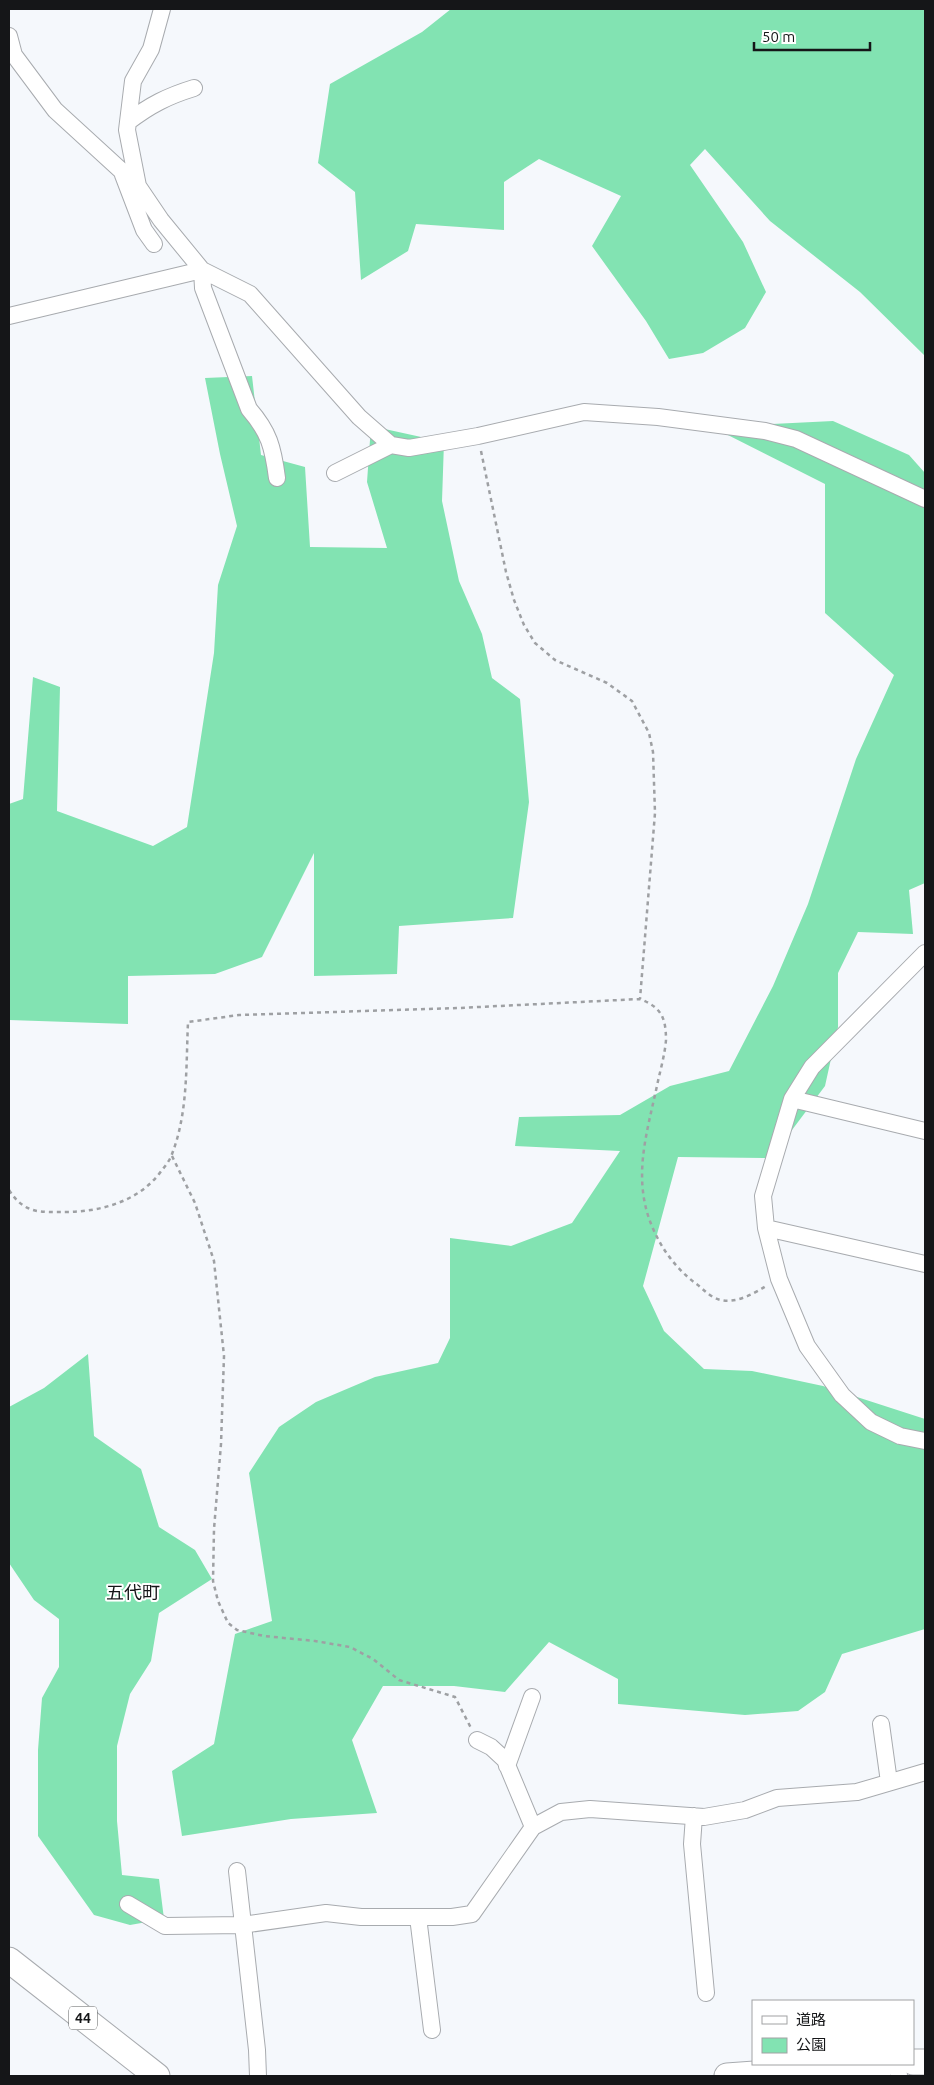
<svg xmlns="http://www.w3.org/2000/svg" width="934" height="2085" font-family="Ubuntu,'Noto Sans JP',sans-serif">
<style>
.green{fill:#82e3b2}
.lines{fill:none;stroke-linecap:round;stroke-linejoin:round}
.minor-casing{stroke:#a8abaf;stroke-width:18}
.primary-casing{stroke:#a8abaf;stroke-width:27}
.path{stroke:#9ea0a3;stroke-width:2.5;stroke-dasharray:4 4;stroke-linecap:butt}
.minor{stroke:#fff;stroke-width:16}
.primary{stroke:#fff;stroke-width:25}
.labels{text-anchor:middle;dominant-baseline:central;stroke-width:4;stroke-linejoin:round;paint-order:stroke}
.shield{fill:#fff;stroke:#5b5c5d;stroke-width:1}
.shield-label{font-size:14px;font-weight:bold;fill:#151618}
.quarter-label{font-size:18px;fill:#151618;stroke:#fff}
</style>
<rect width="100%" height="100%" fill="#f5f8fc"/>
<path class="green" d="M451,9H925V356L860,292L770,221L705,149L690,165L743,242L766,292L745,328L703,353L669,359L646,321L592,246L621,196L539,159L504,182V230L416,224L408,251L361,280L355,192L318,163L330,84L422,32Z
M252,376L261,455L305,467L310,547L387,548L367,482L371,426L444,442L442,501L459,581L482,634L492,678L520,699L529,802L513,918L399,926L397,974L314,976V853L262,957L215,974L128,976V1024L9,1020V804L23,799L33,677L60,687L57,811L153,846L187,827L214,653L218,585L237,526L220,454L205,378Z
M833,421L909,455L925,473V883L909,890L913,934L858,932L838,973V1027L825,1086L771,1158L678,1157L643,1286L664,1331L704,1369L752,1371L823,1386L925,1419V1629L842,1654L825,1692L798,1711L745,1715L618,1704V1679L549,1642L505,1692L454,1686H383L352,1740L377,1813L291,1819L182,1836L172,1771L214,1744L235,1634L272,1621L249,1473L279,1427L316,1402L375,1377L438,1363L450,1338V1238L511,1246L572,1223L620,1151L515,1146L519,1117L620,1115L670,1086L729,1071L773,986L808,904L856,759L894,675L825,613V484L712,427Z
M88,1354L94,1436L141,1469L159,1527L195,1550L212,1579L159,1613L151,1661L130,1694L117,1746V1821L122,1875L159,1879L164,1919L130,1925L94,1915L38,1836V1750L42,1698L59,1667V1619L34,1600L9,1563V1407L44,1388Z"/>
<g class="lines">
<g class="minor-casing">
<path id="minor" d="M9,36L14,55L55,110L138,186L161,220L202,270L250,294L359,417L391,445L409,448L478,436L584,412L658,417L765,431L796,439L925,499
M128,122C150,105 168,96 194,88
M123,175L144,230L154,244
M138,186L127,130L133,81L151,49L162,9
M202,270L203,288L249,409C269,432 273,447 277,478
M9,316L202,270
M335,473L391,445
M925,953L812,1067L792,1099L763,1196L766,1228L779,1279L807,1346L842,1395L871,1422L900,1436L925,1441
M792,1099L925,1131
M766,1228L925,1264
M881,1724L889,1782
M477,1740L491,1747L505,1760L533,1827
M507,1766L532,1697
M694,1816L692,1844L706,1993
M237,1871L257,2050L258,2076
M128,1904L165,1926L242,1925L326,1913L361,1917H452L472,1914L533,1827L561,1812L590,1809L704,1817L745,1810L777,1798L857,1792L925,1772
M418,1917L432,2030
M898,2064L899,2076"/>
</g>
<g class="primary-casing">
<path id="primary" d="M9,1960L157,2076
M913,2062H925
M727,2076L884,2064"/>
</g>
<path class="path" d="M481,451L506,572L514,600L524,625L535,643L555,660L607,683L632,701L649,733L653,752L655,813L640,999
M172,1156L195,1203L214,1261L224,1356L221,1444L214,1529L213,1581L218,1601L228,1623L237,1630L264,1636L315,1641L350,1647L373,1659L399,1680L455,1697L471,1728
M9,1190C25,1215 41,1212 69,1212C104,1211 141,1200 162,1170C166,1165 170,1160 172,1154C188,1113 186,1066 188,1022L239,1015L459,1008L640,999C660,1007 666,1016 666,1040C665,1053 661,1068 658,1081C647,1134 630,1181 655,1233C664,1252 677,1269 695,1283C701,1287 706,1293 713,1297C730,1307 752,1295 766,1286"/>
<use href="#minor" class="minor"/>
<use href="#primary" class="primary"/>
</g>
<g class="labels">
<rect class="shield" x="69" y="2006.5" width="28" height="23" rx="4"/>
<g class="shield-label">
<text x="83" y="2018">44</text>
</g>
<g class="quarter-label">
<text x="133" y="1592">五代町</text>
</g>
</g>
<rect width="934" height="2085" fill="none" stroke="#151618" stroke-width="20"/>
<rect x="752" y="2000" width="162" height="65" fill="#ffffff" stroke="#a1a2a3"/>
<rect x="762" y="2016" width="25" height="8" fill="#ffffff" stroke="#a1a2a3"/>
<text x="796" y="2025" font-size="15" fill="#151618">道路</text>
<rect x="762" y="2038" width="25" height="15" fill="#82e3b2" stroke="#a1a2a3"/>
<text x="796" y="2050" font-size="15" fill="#151618">公園</text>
<path d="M754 42v8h116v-8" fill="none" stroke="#151618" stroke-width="2.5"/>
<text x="762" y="42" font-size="15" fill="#151618" stroke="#ffffff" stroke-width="4" paint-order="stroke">50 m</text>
</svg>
